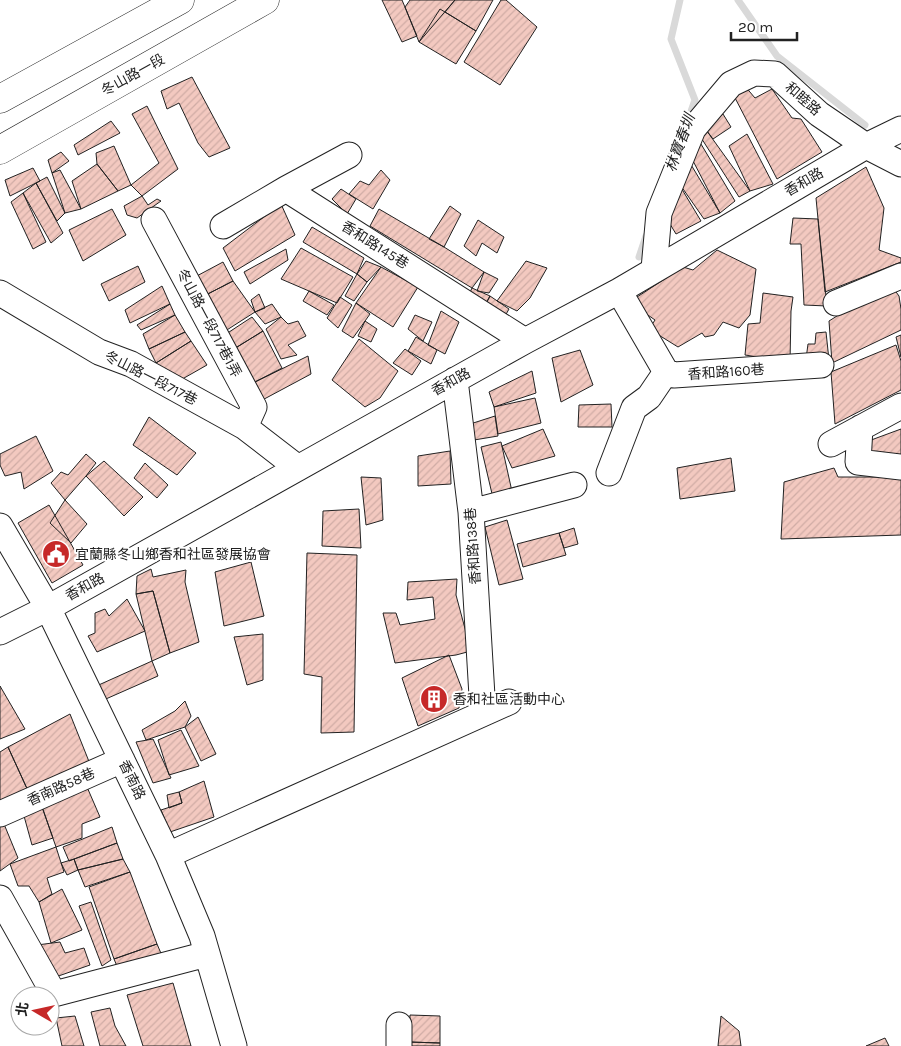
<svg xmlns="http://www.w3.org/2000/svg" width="901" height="1046" font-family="Karla,'Noto Sans TC',sans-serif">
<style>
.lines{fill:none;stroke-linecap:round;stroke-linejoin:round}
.stream{stroke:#d9d9d9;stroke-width:7}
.building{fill:url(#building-hatch);stroke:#222}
.minor-casing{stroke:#222;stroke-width:27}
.major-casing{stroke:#222;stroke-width:29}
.minor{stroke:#fff;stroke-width:25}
.major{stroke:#fff;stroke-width:28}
.labels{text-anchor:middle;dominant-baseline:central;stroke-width:4;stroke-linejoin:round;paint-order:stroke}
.street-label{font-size:14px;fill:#222;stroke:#fff}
.poi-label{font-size:14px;fill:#222;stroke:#fff;text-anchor:start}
.water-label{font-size:15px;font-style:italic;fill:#222;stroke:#fff}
</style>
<defs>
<pattern id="building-hatch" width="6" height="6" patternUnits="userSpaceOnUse" patternTransform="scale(1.25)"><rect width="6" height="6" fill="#f3c9c0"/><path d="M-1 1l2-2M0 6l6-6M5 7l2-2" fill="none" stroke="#d0aca5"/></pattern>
</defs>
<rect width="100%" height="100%" fill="#fff"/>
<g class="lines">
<path class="stream" d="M680,0L671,39L695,100L688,120
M738,0L777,56L865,125
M639,257L646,236"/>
</g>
<path class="building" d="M382,0H402L417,36L402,42Z
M410,0H455L419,42L405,7Z
M455,0H493L476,31L445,12Z
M501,0H506L537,27L500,85L464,62Z
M440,9L476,31L456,64L419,42Z
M192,77L230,148L209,157L198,143L179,103L167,109L161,91Z
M744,85L755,98L772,89L792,118L801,119L822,152L777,179L733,94Z
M147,106L178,169L142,196L131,185L159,163L132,114Z
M723,114L731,127L713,139L704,127Z
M111,121L120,133L78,155L74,145Z
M704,127L750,191L739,197L698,133Z
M747,134L773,184L750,191L729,146Z
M698,139L735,201L720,213L691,157Z
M114,146L131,185L118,191L97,164L96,153Z
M61,152L69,161L52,173L48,160Z
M690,163L720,213L704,219L674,176Z
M97,164L118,191L81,209L72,181Z
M866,167L884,208L879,250L901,258V262L825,292L816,198Z
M33,168L40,181L10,196L5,180Z
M60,170L81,209L65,213L52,173Z
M381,170L390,180L373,209L349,194L360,181L369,185Z
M47,177L65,213L57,221L36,183Z
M677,181L701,221L676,234L664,214Z
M36,183L63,233L51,243L23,193Z
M341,189L356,199L347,214L332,199Z
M23,193L46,242L33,249L11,202Z
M142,196L148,205L157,199L161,201L137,218L127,215L124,206Z
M281,204L295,235L235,271L223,248Z
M450,206L461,214L444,247L429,239Z
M112,209L126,235L83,261L69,230Z
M379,209L444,247L484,272L472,288L370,226Z
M793,218L818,219L827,306L804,305L801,244H790Z
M478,220L504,237L497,253L482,243L476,256L464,246Z
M312,227L364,258L357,274L303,242Z
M301,248L353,277L337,303L281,279Z
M286,249L288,260L250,284L244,272Z
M717,250L756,269L750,315L739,328L723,322L714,335L705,337L702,333L678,347L649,329L655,320L645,313L634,299L683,267L693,270Z
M366,261L381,267L367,282L357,274Z
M526,261L547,268L530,298L517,311L497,301Z
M223,262L233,281L200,298L193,278Z
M138,266L145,282L109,301L101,284Z
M381,267L418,287L393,327L356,303Z
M484,272L498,279L489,293L477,291Z
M357,274L367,282L354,301L345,296Z
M233,281L255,312L219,335L200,298Z
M888,281L899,296L901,309V330L832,363L829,321L861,301Z
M162,286L170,304L130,323L125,310Z
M472,288L490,296L481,313L465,303Z
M309,291L334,305L327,315L303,301Z
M763,293L793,297L791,311L790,362L745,355L748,324L760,323Z
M259,294L265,308L255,312L251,300Z
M490,296L509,309L500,325L481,313Z
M340,297L352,305L338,328L327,318Z
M356,303L370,314L353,338L342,331Z
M170,304L175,315L141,330L137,325Z
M272,304L281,317L265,324L255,312Z
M441,311L459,322L445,354L428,345Z
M175,315L185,332L149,349L143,334Z
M415,315L432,322L423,341L408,329Z
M252,317L263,331L229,352L223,336Z
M281,317L288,324L298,321L306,336L288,345L297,355L281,359L266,329Z
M365,321L377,329L371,342L358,336Z
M263,331L282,368L247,386L229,352Z
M185,332L191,341L156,363L149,349Z
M826,332L829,360L806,359L808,344H815L816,333Z
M901,335V357L896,337Z
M416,337L437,350L431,364L408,351Z
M359,339L398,371L380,398L365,407L332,380Z
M191,341L207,365L170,386L156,363Z
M896,345L901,361V390L835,424L831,372Z
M405,349L421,361L412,375L393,363Z
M580,350L593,385L561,402L552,358Z
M308,356L311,374L253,405L247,386Z
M532,371L536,393L494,407L489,392Z
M535,398L541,423L498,434L494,407Z
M611,404L612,427H578L579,405Z
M495,416L498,436L462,442L464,426Z
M149,417L196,453L177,475L133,445Z
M543,429L555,456L512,468L502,446Z
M901,429V460L864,457L863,443Z
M36,436L53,471L24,489L21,472L5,476L0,465V454Z
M501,442L513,496L493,498L481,447Z
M450,451L451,484L418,486V456Z
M86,454L96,463L86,476L65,500L51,483L61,472L68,475Z
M731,458L735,491L680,499L677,468Z
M104,461L143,497L124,516L86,476Z
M145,463L168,485L157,498L134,478Z
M834,468L838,477H901V535L781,539L784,482Z
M361,477L381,478L383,520L366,525Z
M65,500L87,524L71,543L50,523Z
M49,505L83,565L52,583L18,523Z
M359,509L361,548L322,546L323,511Z
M507,520L523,579L499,585L485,527Z
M574,528L578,544L564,548L559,533Z
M559,533L566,555L523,567L517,544Z
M307,553L357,555L354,732L321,733L322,677L304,674Z
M251,562L264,616L224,626L215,572Z
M151,569L153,577L186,570L185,582L199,642L170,653L153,591L136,594L137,576Z
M457,579L456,595L471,651L456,655L395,663L383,613H396L400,625L435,619L433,597L407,600L408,582Z
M153,591L170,653L152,661L136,594Z
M127,599L145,631L97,652L88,636L95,633V613L105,609L109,616Z
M263,634V680L247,685L234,637Z
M449,655L462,689L459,708L418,726L402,678Z
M152,661L158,676L99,702L92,688Z
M0,686L25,729L0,739Z
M185,701L191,716L185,727L146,740L142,730L175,711Z
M70,714L90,764L29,793L8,747Z
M198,717L216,754L201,761L185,727Z
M181,730L199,766L169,775L158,740Z
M153,739L171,778L153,783L136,742Z
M8,747L29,793L0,802V752Z
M204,781L214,817L170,832L161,810L182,803L179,792Z
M87,787L100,817L82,824V838L56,847L41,804Z
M179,792L182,803L169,808L167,795Z
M41,804L53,838L32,845L24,816Z
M4,824L18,858L0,871V825Z
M112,827L117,843L69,861L63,847Z
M117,843L123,859L78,870L74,859Z
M56,847L64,872L47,878L52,894L39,902L29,886H18L10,864Z
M74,859L78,870L67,875L61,863Z
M123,859L130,872L85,887L78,870Z
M130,872L157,944L114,959L89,887Z
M62,889L82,930L51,943L39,902Z
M91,902L111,960L102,966L79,906Z
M60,942L65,953L84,948L90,965L47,980L37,945Z
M157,944L163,958L119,971L114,959Z
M173,983L191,1046H143L127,995Z
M110,1008L115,1026L126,1046H100L91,1012Z
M410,1015L440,1016V1043L409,1042Z
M75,1016L84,1046H62L56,1018Z
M721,1016L739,1031L741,1046H718Z
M885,1038L889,1046H866Z
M409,1042L440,1043V1046H409Z"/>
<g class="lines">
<g class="minor-casing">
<path id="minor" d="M286,189L349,155
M154,220L254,407L245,427
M223,226L286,189L525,341
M654,269L659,213L693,129L731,84L754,73L775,74L819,114L866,146L901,164
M619,291L666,372L674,375L821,365
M0,293L99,352L131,364L245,427L298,468
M836,303L901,276
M455,380L471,512L483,713
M860,428L858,462L901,467
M831,444L901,406
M609,473L634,408L649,397L666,372
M471,512L574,485
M0,526L48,608L168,855L202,936L234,1046
M0,632L48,608L525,341L619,291L866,146L901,129
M0,814L122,760
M168,855L509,702
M0,898L54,994L207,954
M399,1046V1025"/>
</g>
<g class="major-casing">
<path id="major" d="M0,99L180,0
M0,150L265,0"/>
</g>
<use href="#minor" class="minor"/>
<use href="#major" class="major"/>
</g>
<defs>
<g id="civic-disc" transform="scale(1.4375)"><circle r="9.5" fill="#c62828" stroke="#fff"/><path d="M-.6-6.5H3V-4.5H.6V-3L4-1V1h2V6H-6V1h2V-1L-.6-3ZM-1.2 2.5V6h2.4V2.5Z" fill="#fff"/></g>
<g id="building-disc" transform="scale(1.4375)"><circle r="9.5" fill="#c62828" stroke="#fff"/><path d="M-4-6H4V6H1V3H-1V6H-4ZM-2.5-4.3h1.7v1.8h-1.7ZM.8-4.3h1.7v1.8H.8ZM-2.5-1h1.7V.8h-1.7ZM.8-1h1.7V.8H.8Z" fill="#fff"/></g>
</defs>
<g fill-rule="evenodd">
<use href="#civic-disc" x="56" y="554"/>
<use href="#building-disc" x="434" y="699"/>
</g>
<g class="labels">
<g class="street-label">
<text transform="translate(133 75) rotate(-29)">冬山路一段</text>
<text transform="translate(803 99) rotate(41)">和睦路</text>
<text transform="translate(804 182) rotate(-30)">香和路</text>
<text transform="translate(375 245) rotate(32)">香和路145巷</text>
<text transform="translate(209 323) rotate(62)">冬山路一段717巷1弄</text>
<text transform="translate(726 372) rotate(-4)">香和路160巷</text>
<text transform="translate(151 378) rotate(27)">冬山路一段717巷</text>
<text transform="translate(451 382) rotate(-29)">香和路</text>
<text transform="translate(473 546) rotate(-94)">香和路138巷</text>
<text transform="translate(85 587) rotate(-29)">香和路</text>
<text transform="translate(132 780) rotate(64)">香南路</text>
<text transform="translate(61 787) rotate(-24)">香南路58巷</text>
</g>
<g class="poi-label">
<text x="75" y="554">宜蘭縣冬山鄉香和社區發展協會</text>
<text x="453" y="699">香和社區活動中心</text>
</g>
<g class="water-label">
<text transform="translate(680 143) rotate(-70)">林寶春圳</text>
</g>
</g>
<g transform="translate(35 1011) rotate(279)"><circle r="24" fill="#ffffff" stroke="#a7a7a7"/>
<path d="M0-4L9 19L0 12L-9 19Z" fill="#c62828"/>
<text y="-8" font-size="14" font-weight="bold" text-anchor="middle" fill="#222222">北</text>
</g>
<path d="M731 32v8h66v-8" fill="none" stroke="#222222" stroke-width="2.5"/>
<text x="738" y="32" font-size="15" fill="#222222" stroke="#ffffff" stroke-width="4" paint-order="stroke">20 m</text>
</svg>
